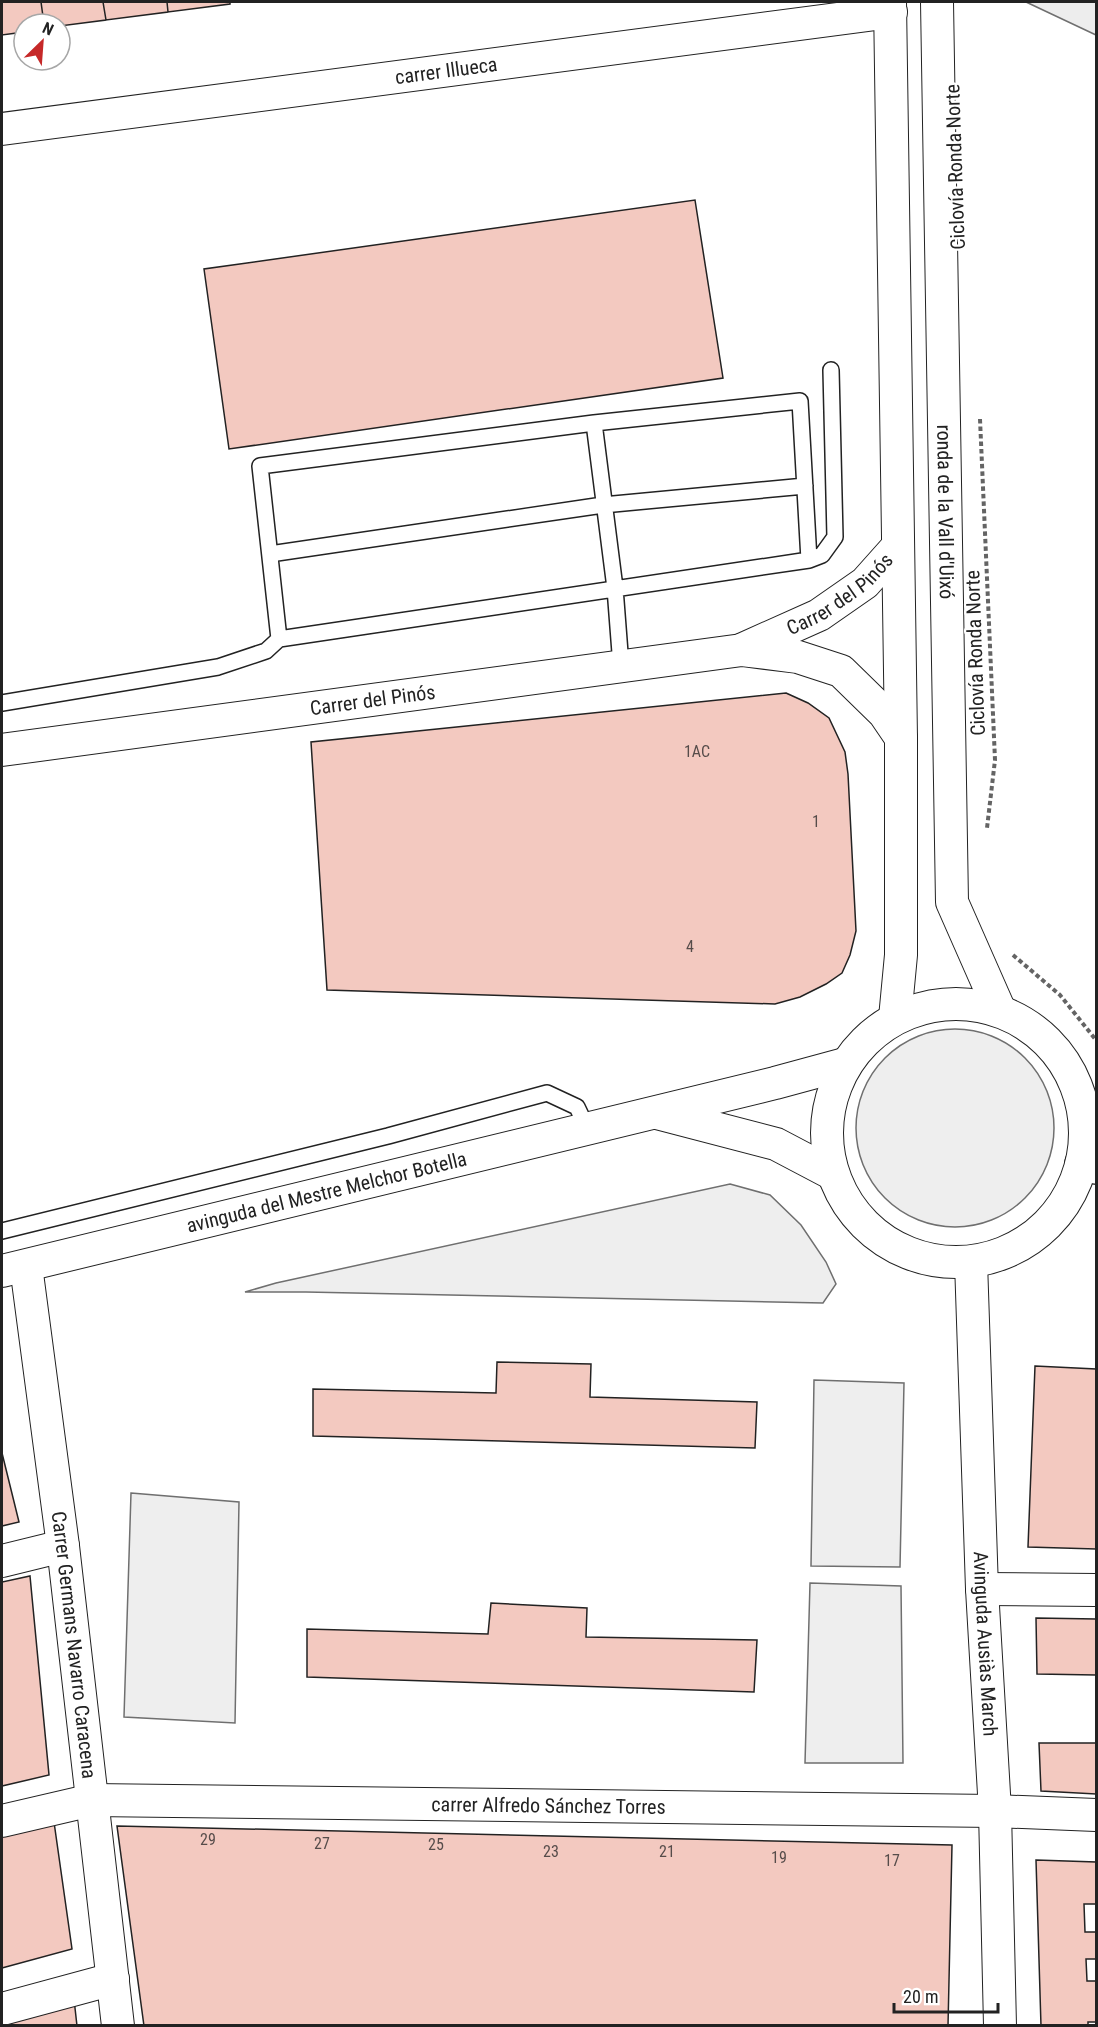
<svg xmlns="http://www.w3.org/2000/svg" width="1098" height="2027" font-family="'Roboto Condensed',sans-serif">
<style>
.green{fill:#eee;stroke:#6f6f6f;stroke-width:1.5}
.parking{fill:#ededed;stroke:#6f6f6f;stroke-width:1.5}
.building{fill:#f3c9c0;stroke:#222;stroke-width:1.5}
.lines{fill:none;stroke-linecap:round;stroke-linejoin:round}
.lane-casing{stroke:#222;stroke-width:18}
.street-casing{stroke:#222;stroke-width:34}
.secondary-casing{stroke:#222;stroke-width:36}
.path{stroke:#646464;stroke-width:4;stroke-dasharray:4.5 3;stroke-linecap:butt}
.lane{stroke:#fff;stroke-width:15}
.street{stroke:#fff;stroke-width:32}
.secondary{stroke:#fff;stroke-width:33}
.labels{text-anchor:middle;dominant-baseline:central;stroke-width:4.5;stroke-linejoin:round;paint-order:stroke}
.number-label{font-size:16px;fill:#564c4a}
.street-label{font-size:20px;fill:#222;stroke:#fff}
</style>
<rect width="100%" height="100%" fill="#fff"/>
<path class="green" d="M856 1128a99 99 0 1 1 198 0a99 99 0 1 1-198 0Z
M730,1184L770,1195L801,1225L826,1262L836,1284L823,1303L306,1292H245L276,1283Z
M814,1380L904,1383L900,1567L811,1566Z
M131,1493L239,1502L235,1723L124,1717Z
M810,1583L901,1586L903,1763H805Z"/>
<path class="parking" d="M1026,2H1096V35Z"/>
<path class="building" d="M2,2H41L44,24H24V32L2,35Z
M41,2H103L106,20L60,26V24H44Z
M103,2H167L168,12L106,20Z
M167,2H230V4L168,12Z
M695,200L723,378L229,449L204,269Z
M786,693L808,703L829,718L845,752L848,774L856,931L850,955L842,973L826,984L800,997L775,1004L327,990L311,742Z
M497,1362L591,1364L590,1397L757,1402L755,1448L313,1436V1389L496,1393Z
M1035,1366L1096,1369V1549L1028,1547Z
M2,1453L19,1522L2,1526Z
M30,1576L49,1775L2,1786V1582Z
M491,1603L587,1608L586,1637L757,1640L754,1692L307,1677V1629L488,1634Z
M1036,1618L1096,1619V1675L1037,1674Z
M1039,1743H1096V1794L1041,1791Z
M54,1822L72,1949L2,1968V1835Z
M117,1826L952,1845L948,2026H144Z
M1036,1860L1096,1862V1904H1084L1085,1932H1096V1959H1086L1087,1981H1096V2022H1088V2026H1041Z
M74,1999L77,2026H2V2019Z"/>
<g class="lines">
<g class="lane-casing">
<path id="lane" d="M594,423L800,401L809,560
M270,554L603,505L805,486
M621,666L615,588L594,423L260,466L279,639L809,560L822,555L835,537L831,370
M2,703L218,667L266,651L279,639
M2,1231L388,1136L547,1093L577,1107L587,1128"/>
</g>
<g class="street-casing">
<g id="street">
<path d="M890,2L901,738V955L895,1018"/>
<path id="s1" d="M937,2L952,902L1000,1011"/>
<path id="s2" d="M2,129L891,12"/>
<path id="s3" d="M743,649L819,615L865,583L898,546"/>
<path id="s4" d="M2,750L742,650L798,657L841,671L884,713L901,738"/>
<circle cx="956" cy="1133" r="129"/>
<path d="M657,1113L776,1144L833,1174"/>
<path id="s5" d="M971,1262L982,1589L995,1811L1000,2026"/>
<path id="s6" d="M26,1266L63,1546L118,2026"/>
<path id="s7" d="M2,1271L775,1083L845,1064"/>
<path d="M2,1561L63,1546"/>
<path d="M982,1589L1096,1590"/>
<path id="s8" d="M2,1821L92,1800L995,1811L1096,1815"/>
<path d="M2,2009L113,1979"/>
</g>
</g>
<g class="secondary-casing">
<path id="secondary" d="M1082,1164L1096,1167"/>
</g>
<path class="path" d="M980,419L995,760L987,828
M1013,955L1060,995L1096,1040"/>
<use href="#lane" class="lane"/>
<use href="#street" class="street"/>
<use href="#secondary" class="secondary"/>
</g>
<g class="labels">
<g class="number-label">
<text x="697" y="751">1AC</text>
<text x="816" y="821">1</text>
<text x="690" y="946">4</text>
<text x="208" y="1839">29</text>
<text x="322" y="1843">27</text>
<text x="436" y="1844">25</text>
<text x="551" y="1851">23</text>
<text x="667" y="1851">21</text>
<text x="779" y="1857">19</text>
<text x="892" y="1860">17</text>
</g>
<g class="street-label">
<text stroke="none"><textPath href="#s2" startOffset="448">carrer Illueca</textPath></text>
<text transform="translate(955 167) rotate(-92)">Ciclovía Ronda Norte</text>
<text stroke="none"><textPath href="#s1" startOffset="510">ronda de la Vall d'Uixó</textPath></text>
<text stroke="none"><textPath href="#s3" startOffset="112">Carrer del Pinós</textPath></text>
<text transform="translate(975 653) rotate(-92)">Ciclovía Ronda Norte</text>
<text stroke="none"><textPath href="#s4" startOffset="374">Carrer del Pinós</textPath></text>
<text stroke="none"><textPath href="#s7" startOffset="334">avinguda del Mestre Melchor Botella</textPath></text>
<text stroke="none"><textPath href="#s5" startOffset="382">Avinguda Ausiàs March</textPath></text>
<text stroke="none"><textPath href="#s6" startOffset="382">Carrer Germans Navarro Caracena</textPath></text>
<text stroke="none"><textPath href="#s8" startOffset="549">carrer Alfredo Sánchez Torres</textPath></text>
</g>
</g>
<rect width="1098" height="2027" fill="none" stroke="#222222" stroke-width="6"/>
<g transform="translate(42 42) rotate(25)"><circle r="28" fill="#ffffff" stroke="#a7a7a7" stroke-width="1.5"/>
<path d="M0-4.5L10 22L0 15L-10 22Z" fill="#c62828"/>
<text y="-9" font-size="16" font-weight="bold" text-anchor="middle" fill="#222222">N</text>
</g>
<path d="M894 2003v9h104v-9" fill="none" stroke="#222222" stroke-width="3"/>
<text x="903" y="2003" font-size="18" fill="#222222" stroke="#ffffff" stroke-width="4.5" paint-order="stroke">20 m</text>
</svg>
